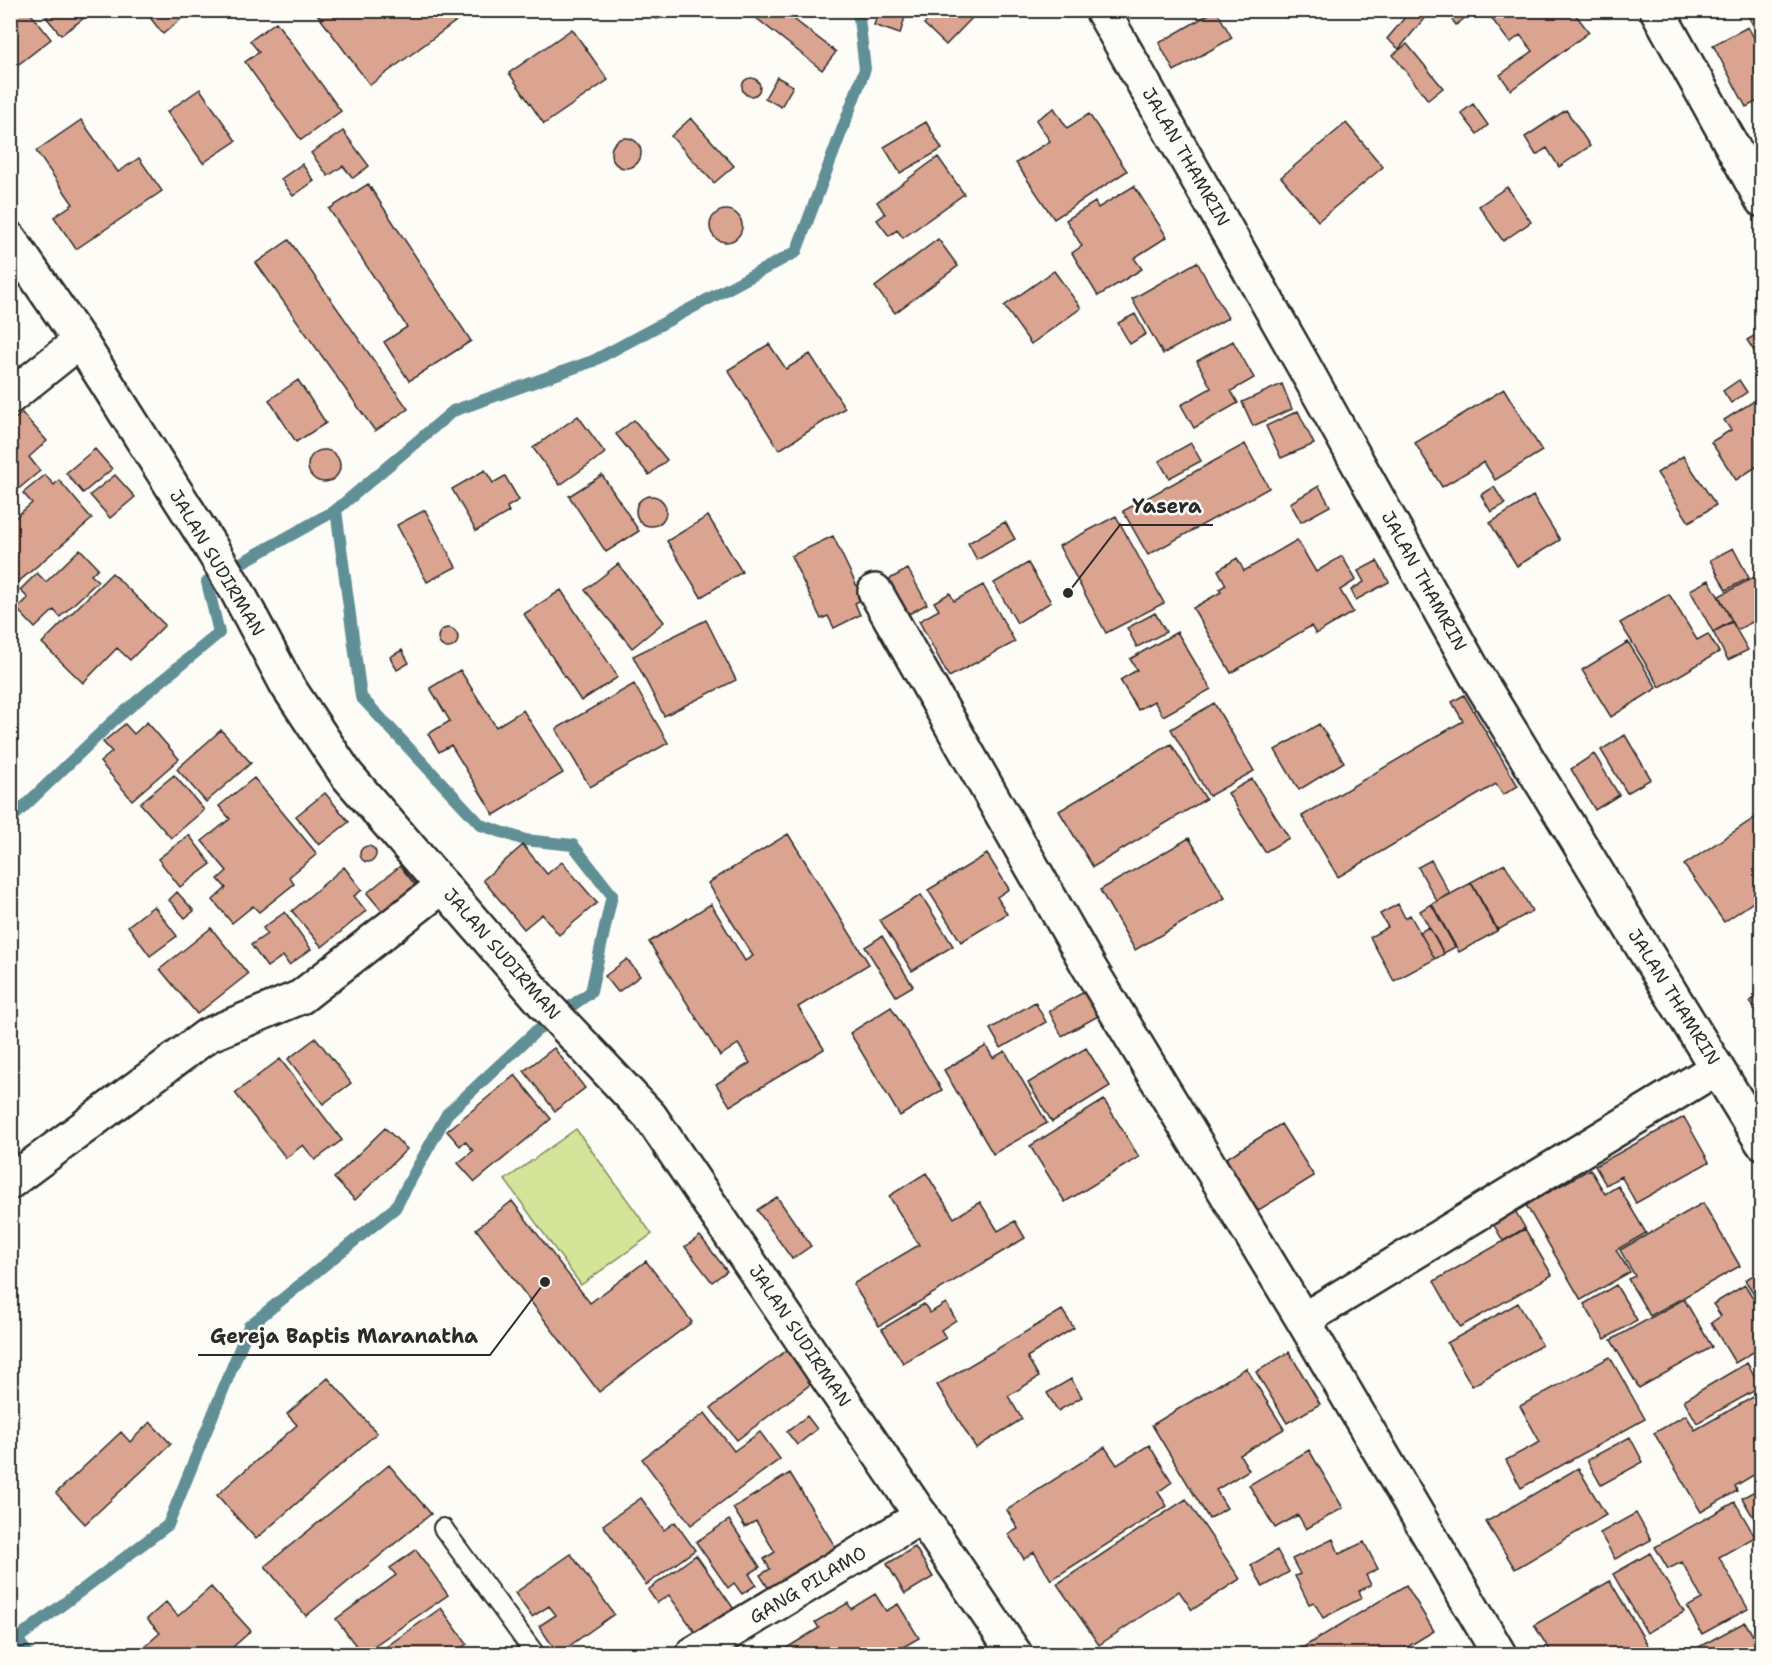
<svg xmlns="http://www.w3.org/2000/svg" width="1772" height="1665" font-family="'Shantell Sans',sans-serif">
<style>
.grass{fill:#d4e498;stroke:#808862;stroke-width:1.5}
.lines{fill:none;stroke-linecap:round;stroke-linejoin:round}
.stream{stroke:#609095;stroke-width:12}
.building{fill:#daa490;stroke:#2b2b2b;stroke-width:1.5}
.service-casing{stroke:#2b2b2b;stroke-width:22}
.minor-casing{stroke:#2b2b2b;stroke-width:38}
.tertiary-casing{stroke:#2b2b2b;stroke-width:38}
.service{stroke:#fdfcf7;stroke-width:18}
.minor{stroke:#fdfcf7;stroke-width:33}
.tertiary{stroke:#fdfcf7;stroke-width:33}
.labels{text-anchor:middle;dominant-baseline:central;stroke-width:5;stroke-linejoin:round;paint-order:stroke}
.street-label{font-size:18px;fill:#2b2b2b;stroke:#fdfcf7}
.leader{fill:none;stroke:#2b2b2b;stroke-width:2}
.callout-dot{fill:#2b2b2b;stroke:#fdfcf7;stroke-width:2}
.callout-label{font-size:20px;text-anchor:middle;font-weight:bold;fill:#2b2b2b;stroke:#fdfcf7;stroke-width:5;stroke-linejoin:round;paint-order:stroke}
</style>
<rect width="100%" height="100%" fill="#fdfcf7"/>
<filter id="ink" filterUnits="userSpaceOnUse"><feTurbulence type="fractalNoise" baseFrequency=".0167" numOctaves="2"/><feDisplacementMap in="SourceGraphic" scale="12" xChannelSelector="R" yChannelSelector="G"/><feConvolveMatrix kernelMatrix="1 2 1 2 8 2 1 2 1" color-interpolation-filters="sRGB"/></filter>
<g filter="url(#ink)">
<path class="grass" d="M576,1129L652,1234L581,1285L505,1180Z"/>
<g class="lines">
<path class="stream" d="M10,820L112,722L219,633L207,582L336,510
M28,1654L17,1639L168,1525L249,1326L395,1208L447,1114L536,1031L591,992L612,895L573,845L525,840L481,825L361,697L336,510L453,411L593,361L796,252L865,69L858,10"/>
</g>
<path class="building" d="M10,10H28L51,39L10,71Z
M55,10H84L88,15L61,35L46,17Z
M144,10H192L163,34Z
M314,10H471L370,85Z
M652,10H673L657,19Z
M760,10H782L836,52L822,70L755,17Z
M879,10H907L900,34L874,25Z
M938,10H965L972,18L946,45L924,24Z
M1216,10L1232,38L1174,71L1159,43Z
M1411,10H1431L1399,49L1387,39Z
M1445,10H1475L1456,25Z
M1496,10H1572L1589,32L1511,90L1500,75L1533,51L1520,35L1510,43L1489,15Z
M1749,10H1762V42L1746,12Z
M276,22L341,111L301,140L245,62L259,52L250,41Z
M1748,27L1762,52V99L1746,107L1713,45Z
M572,29L608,80L544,124L509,73Z
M1407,44L1443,88L1428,100L1393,55Z
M777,77L793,86L781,107L765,98Z
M742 87a9 9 0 1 1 18 0a9 9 0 1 1-18 0Z
M200,89L236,141L203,163L167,112Z
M1473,104L1488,125L1477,134L1461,113Z
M1054,108L1067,128L1089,114L1127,171L1054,219L1016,163L1050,141L1036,120Z
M1566,110L1590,146L1559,167L1547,148L1536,155L1525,137Z
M691,118L734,166L714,183L671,136Z
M81,120L118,172L139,158L162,191L76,249L54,217L73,204L36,151Z
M926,122L942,149L900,173L884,147Z
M1346,123L1383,167L1318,221L1281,177Z
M343,131L369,166L353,178L343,166L328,176L311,153Z
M611 153a15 15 0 1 1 30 0a15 15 0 1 1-30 0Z
M938,157L964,194L903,238L897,230L889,236L877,220L885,214L877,202Z
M302,164L314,181L293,196L281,179Z
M368,184L471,341L409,381L384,342L407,327L329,209Z
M1134,186L1167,237L1134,258L1142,269L1098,296L1072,253L1082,246L1066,220L1095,202L1098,208Z
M1507,187L1531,222L1503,241L1479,206Z
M710 226a16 16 0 1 1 32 0a16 16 0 1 1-32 0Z
M938,239L958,266L895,313L875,287Z
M289,240L408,409L375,431L256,263Z
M1197,262L1228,318L1163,354L1132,299Z
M1054,271L1081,308L1031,344L1004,306Z
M1135,314L1146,334L1130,344L1118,323Z
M1762,331V364L1747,340Z
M1233,341L1254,378L1231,391L1238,403L1194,428L1181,405L1211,388L1197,361Z
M769,344L786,369L810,354L845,408L779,450L728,370Z
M298,380L326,423L296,442L269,400Z
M1739,380L1747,392L1731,403L1723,391Z
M1282,384L1292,409L1253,426L1242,402Z
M1504,389L1542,451L1495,480L1484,462L1442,487L1415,443Z
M1762,396V463L1736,480L1711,442L1731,430L1724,420Z
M1298,411L1314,444L1281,458L1266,426Z
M22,413L47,441L29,457L40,471L10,496V423Z
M578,416L605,453L560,485L533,448Z
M634,420L667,460L649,475L616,434Z
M1191,443L1201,461L1169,478L1159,461Z
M1245,444L1269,488L1148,555L1123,511Z
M95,449L112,469L83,493L66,473Z
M308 466a16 16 0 1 1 32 0a16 16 0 1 1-32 0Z
M1683,456L1716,505L1689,522L1657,473Z
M485,470L493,483L505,476L519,500L507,507L509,512L476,531L452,489Z
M45,475L54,485L59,480L92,519L10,589V522L32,503L23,493Z
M115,475L135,497L110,518L90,495Z
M602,475L639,531L606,552L569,496Z
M1319,486L1330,506L1301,522L1290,503Z
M1494,487L1505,504L1491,512L1481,495Z
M1533,496L1560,540L1517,566L1490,523Z
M636 511a15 15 0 1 1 30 0a15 15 0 1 1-30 0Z
M425,510L456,567L427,582L397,525Z
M708,516L742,572L701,597L667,541Z
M1116,516L1164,603L1106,633L1059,546Z
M1005,522L1015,539L977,560L968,543Z
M833,536L863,599L855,603L860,615L834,628L828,616L821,619L791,556Z
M1297,540L1316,572L1342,556L1356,580L1340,590L1353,612L1316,634L1311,626L1231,673L1193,608L1221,592L1219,589L1226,585L1218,570L1237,558L1244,571Z
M1733,548L1749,578L1726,590L1710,560Z
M80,549L98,568L91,575L98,581L60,617L54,610L35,628L17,609L28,598L20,590L37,573L46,582Z
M1377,561L1389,582L1356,600L1351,590L1364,582L1358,571Z
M1028,563L1051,602L1017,623L994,583Z
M618,564L664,622L632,648L585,590Z
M908,569L927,604L907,615L882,583Z
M112,573L165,625L130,660L117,648L83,683L42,643Z
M1762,573V617L1737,630L1719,596Z
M1709,580L1732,621L1713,632L1690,590Z
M983,585L1015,642L949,677L919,621L939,610L934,602L950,593L954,601Z
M561,590L618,677L581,701L524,614Z
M1669,594L1697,640L1708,634L1719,652L1660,687L1620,623Z
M1155,613L1166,632L1137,647L1127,628Z
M706,620L736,680L664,716L633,656Z
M1732,622L1748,650L1728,660L1713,632Z
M438 638a10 10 0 1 1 20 0a10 10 0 1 1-20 0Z
M1177,632L1211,689L1163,716L1154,701L1138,710L1120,680L1137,670L1130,659Z
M1628,642L1657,688L1611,717L1582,670Z
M402,650L409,663L397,670L390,657Z
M460,670L496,727L523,710L563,773L494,815L451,745L439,752L428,734L450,721L430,688Z
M634,684L668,743L590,787L556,729Z
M1464,695L1518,786L1503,795L1496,784L1338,877L1302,816L1463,721L1452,702Z
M1214,703L1254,771L1209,796L1171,729Z
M147,722L179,759L132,800L100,762L112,752L103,742L125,724L134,734Z
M1319,724L1344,762L1299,790L1275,750Z
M221,730L251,763L206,802L177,769Z
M1625,735L1651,779L1627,793L1601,750Z
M1171,744L1206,799L1093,867L1059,811Z
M1594,754L1619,795L1595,810L1571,769Z
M174,775L204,810L171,838L140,803Z
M254,778L317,854L289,877L294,884L259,912L253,906L232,923L213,900L226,888L218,879L227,871L202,841L230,819L219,806Z
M1252,779L1289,838L1265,852L1228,793Z
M325,793L349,822L319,845L296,816Z
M1762,813V896L1724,922L1684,865Z
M788,834L869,964L798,1007L824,1049L730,1106L716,1084L750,1063L738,1044L720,1056L649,942L711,904L745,961L753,956L708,883Z
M189,835L211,864L180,887L158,859Z
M1189,838L1225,898L1135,950L1100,890Z
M523,845L547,874L562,862L597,903L559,935L542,914L524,929L483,880Z
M360 854a8 8 0 1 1 16 0a8 8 0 1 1-16 0Z
M987,854L1009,889L997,897L1007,914L961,942L928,890Z
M1431,860L1450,894L1437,901L1418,867Z
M1505,864L1532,911L1498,930L1471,882Z
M400,866L416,886L383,912L367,893Z
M344,867L362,890L354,896L366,911L322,947L292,911Z
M1471,883L1497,931L1459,952L1432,904Z
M177,892L194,911L185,918L169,900Z
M921,895L953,946L912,971L880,920Z
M1398,904L1405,918L1410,915L1435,959L1394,981L1370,937L1388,927L1380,914Z
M1431,904L1455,947L1444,953L1420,911Z
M154,906L177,936L150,956L128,926Z
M285,912L311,949L289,965L283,956L267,967L251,945L267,934L263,928Z
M1429,927L1444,954L1435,959L1420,932Z
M211,928L248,974L197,1014L160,969Z
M882,936L913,986L896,996L865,947Z
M627,959L640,976L618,992L605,976Z
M1086,991L1100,1015L1062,1036L1049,1011Z
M1762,994V1021L1750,1001Z
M1035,1002L1046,1022L1001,1048L990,1029Z
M891,1007L942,1090L900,1116L850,1033Z
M316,1038L351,1083L323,1104L288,1059Z
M986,1046L993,1058L1005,1051L1047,1123L993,1154L944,1070Z
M554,1048L585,1088L555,1111L524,1071Z
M1086,1048L1110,1086L1052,1122L1028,1083Z
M280,1059L342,1140L315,1160L303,1145L286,1158L235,1093Z
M515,1075L551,1119L475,1182L458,1163L473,1151L465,1141L460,1146L447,1131Z
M1104,1100L1139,1157L1065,1202L1030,1146Z
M1684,1117L1709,1162L1636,1203L1621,1176L1606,1185L1595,1166Z
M1281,1124L1314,1176L1257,1211L1225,1159Z
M385,1128L407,1149L355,1200L334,1178Z
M1590,1169L1605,1194L1618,1186L1646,1233L1616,1250L1630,1272L1581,1300L1526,1205Z
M926,1173L954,1218L980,1202L998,1231L1015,1221L1025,1238L879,1326L853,1284L919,1245L889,1196Z
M777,1197L811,1246L792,1259L757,1210Z
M512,1201L590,1303L646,1261L692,1322L599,1392L476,1229Z
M1703,1203L1740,1266L1650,1316L1628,1279L1635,1276L1620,1250Z
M1513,1207L1525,1228L1503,1241L1491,1220Z
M1525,1229L1552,1275L1460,1327L1434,1281Z
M700,1236L727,1271L712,1282L685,1247Z
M1762,1270V1306L1745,1280Z
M1616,1285L1637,1320L1605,1339L1584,1304Z
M1745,1285L1762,1312V1347L1735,1363L1711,1323L1721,1316L1713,1304Z
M1684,1299L1712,1347L1639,1388L1611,1340Z
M946,1303L956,1320L941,1330L946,1338L903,1363L882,1329L924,1304L930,1313Z
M1518,1303L1542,1345L1472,1386L1447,1343Z
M1062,1310L1074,1328L1027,1357L1039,1377L1008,1396L1022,1419L976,1448L937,1385Z
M787,1350L812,1383L737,1440L711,1408Z
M1289,1352L1320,1404L1287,1423L1256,1372Z
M1610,1357L1645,1419L1521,1488L1506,1460L1540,1442L1520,1406Z
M1747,1363L1761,1387L1697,1423L1684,1400Z
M1246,1368L1284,1429L1240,1455L1249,1470L1216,1490L1227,1508L1209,1519L1152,1425Z
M328,1378L377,1433L256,1539L217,1495L297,1425L287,1414Z
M1071,1379L1082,1397L1058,1411L1047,1393Z
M1762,1392V1470L1735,1486L1737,1491L1701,1512L1654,1433L1686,1415L1695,1430Z
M705,1413L734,1451L760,1432L780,1459L691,1525L642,1459Z
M807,1416L817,1429L797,1445L787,1432Z
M150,1422L171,1444L85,1524L56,1493L121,1432L130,1442Z
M1630,1437L1643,1462L1601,1485L1587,1460Z
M1149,1445L1172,1482L1158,1492L1167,1506L1051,1580L1034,1552L1024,1559L1008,1534L1018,1529L1007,1510L1105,1447L1117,1465Z
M1309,1450L1343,1508L1306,1529L1298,1515L1275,1528L1249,1485Z
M389,1465L431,1514L306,1616L265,1566Z
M1578,1468L1606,1515L1515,1569L1486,1522Z
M790,1473L836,1548L769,1589L760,1575L770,1569L764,1559L775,1552L756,1521L745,1527L733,1508Z
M1762,1487V1532L1742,1498Z
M641,1498L664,1530L675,1522L695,1550L646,1585L603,1525Z
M1186,1499L1240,1579L1192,1610L1179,1591L1099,1645L1057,1584Z
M1735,1502L1755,1537L1719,1557L1748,1609L1702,1634L1687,1607L1702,1599L1682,1562L1668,1569L1655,1547Z
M1636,1513L1651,1540L1615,1559L1600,1533Z
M729,1520L760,1567L749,1574L756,1585L742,1594L734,1583L728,1588L696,1542Z
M1333,1539L1339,1554L1364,1542L1378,1569L1366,1575L1371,1585L1359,1591L1362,1598L1323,1618L1314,1602L1309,1604L1295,1576L1300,1574L1292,1559Z
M915,1547L933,1577L905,1594L887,1564Z
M416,1550L448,1595L362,1654L336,1619L396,1575L390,1568Z
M1277,1550L1289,1572L1263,1587L1251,1565Z
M1650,1553L1684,1612L1647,1633L1613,1574Z
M571,1554L614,1614L558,1654L539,1626L556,1615L549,1606L532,1617L515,1593Z
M696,1555L734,1609L697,1635L669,1595L657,1603L648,1590Z
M1610,1581L1653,1654H1552L1534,1625Z
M1406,1585L1434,1631L1396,1654H1292Z
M211,1587L251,1631L225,1654H136L160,1633L147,1619L166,1602L178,1616Z
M875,1594L886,1611L898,1604L919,1638L891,1654H789L785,1649L819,1628L815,1622L848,1603L851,1609Z
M441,1608L467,1644L452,1654H376Z
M1745,1622L1762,1651V1654H1686Z"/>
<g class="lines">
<g class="service-casing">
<path id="service" d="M443,1528L535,1654"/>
</g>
<g class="minor-casing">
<path id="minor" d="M1102,10L1302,363L1476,675L1762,1142
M1657,10L1762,200
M10,397L80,341
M875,591L1089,967L1303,1320L1499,1654
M10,1182L208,1035L301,997L443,886
M1303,1320L1717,1068
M693,1654L922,1516"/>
</g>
<g class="tertiary-casing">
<path id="tertiary" d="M10,239L80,341L210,546L237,591L287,685L346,774L547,1007L650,1116L1015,1654"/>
</g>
<use href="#service" class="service"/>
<use href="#minor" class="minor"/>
<use href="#tertiary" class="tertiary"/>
</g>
</g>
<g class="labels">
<g class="street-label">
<text transform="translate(1186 157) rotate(60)">JALAN THAMRIN</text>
<text transform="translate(217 563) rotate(59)">JALAN SUDIRMAN</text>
<text transform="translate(1424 581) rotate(61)">JALAN THAMRIN</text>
<text transform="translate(502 954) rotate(49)">JALAN SUDIRMAN</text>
<text transform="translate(1674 997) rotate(58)">JALAN THAMRIN</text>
<text transform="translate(800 1336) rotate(56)">JALAN SUDIRMAN</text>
<text transform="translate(808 1585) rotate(-31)">GANG PILAMO</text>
</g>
</g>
<path class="leader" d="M1068 593L1120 525H1213M545 1282L490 1355H198"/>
<g class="callout-dot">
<circle cx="1068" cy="593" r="6"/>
<circle cx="545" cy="1282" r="6"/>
</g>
<g class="callout-label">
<text x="1167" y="513">Yasera</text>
<text x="344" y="1343">Gereja Baptis Maranatha</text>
</g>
<rect width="1772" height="1665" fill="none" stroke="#fdfcf7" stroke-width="36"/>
<rect x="18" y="18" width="1736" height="1629" fill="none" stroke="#2b2b2b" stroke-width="2" filter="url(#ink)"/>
</svg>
